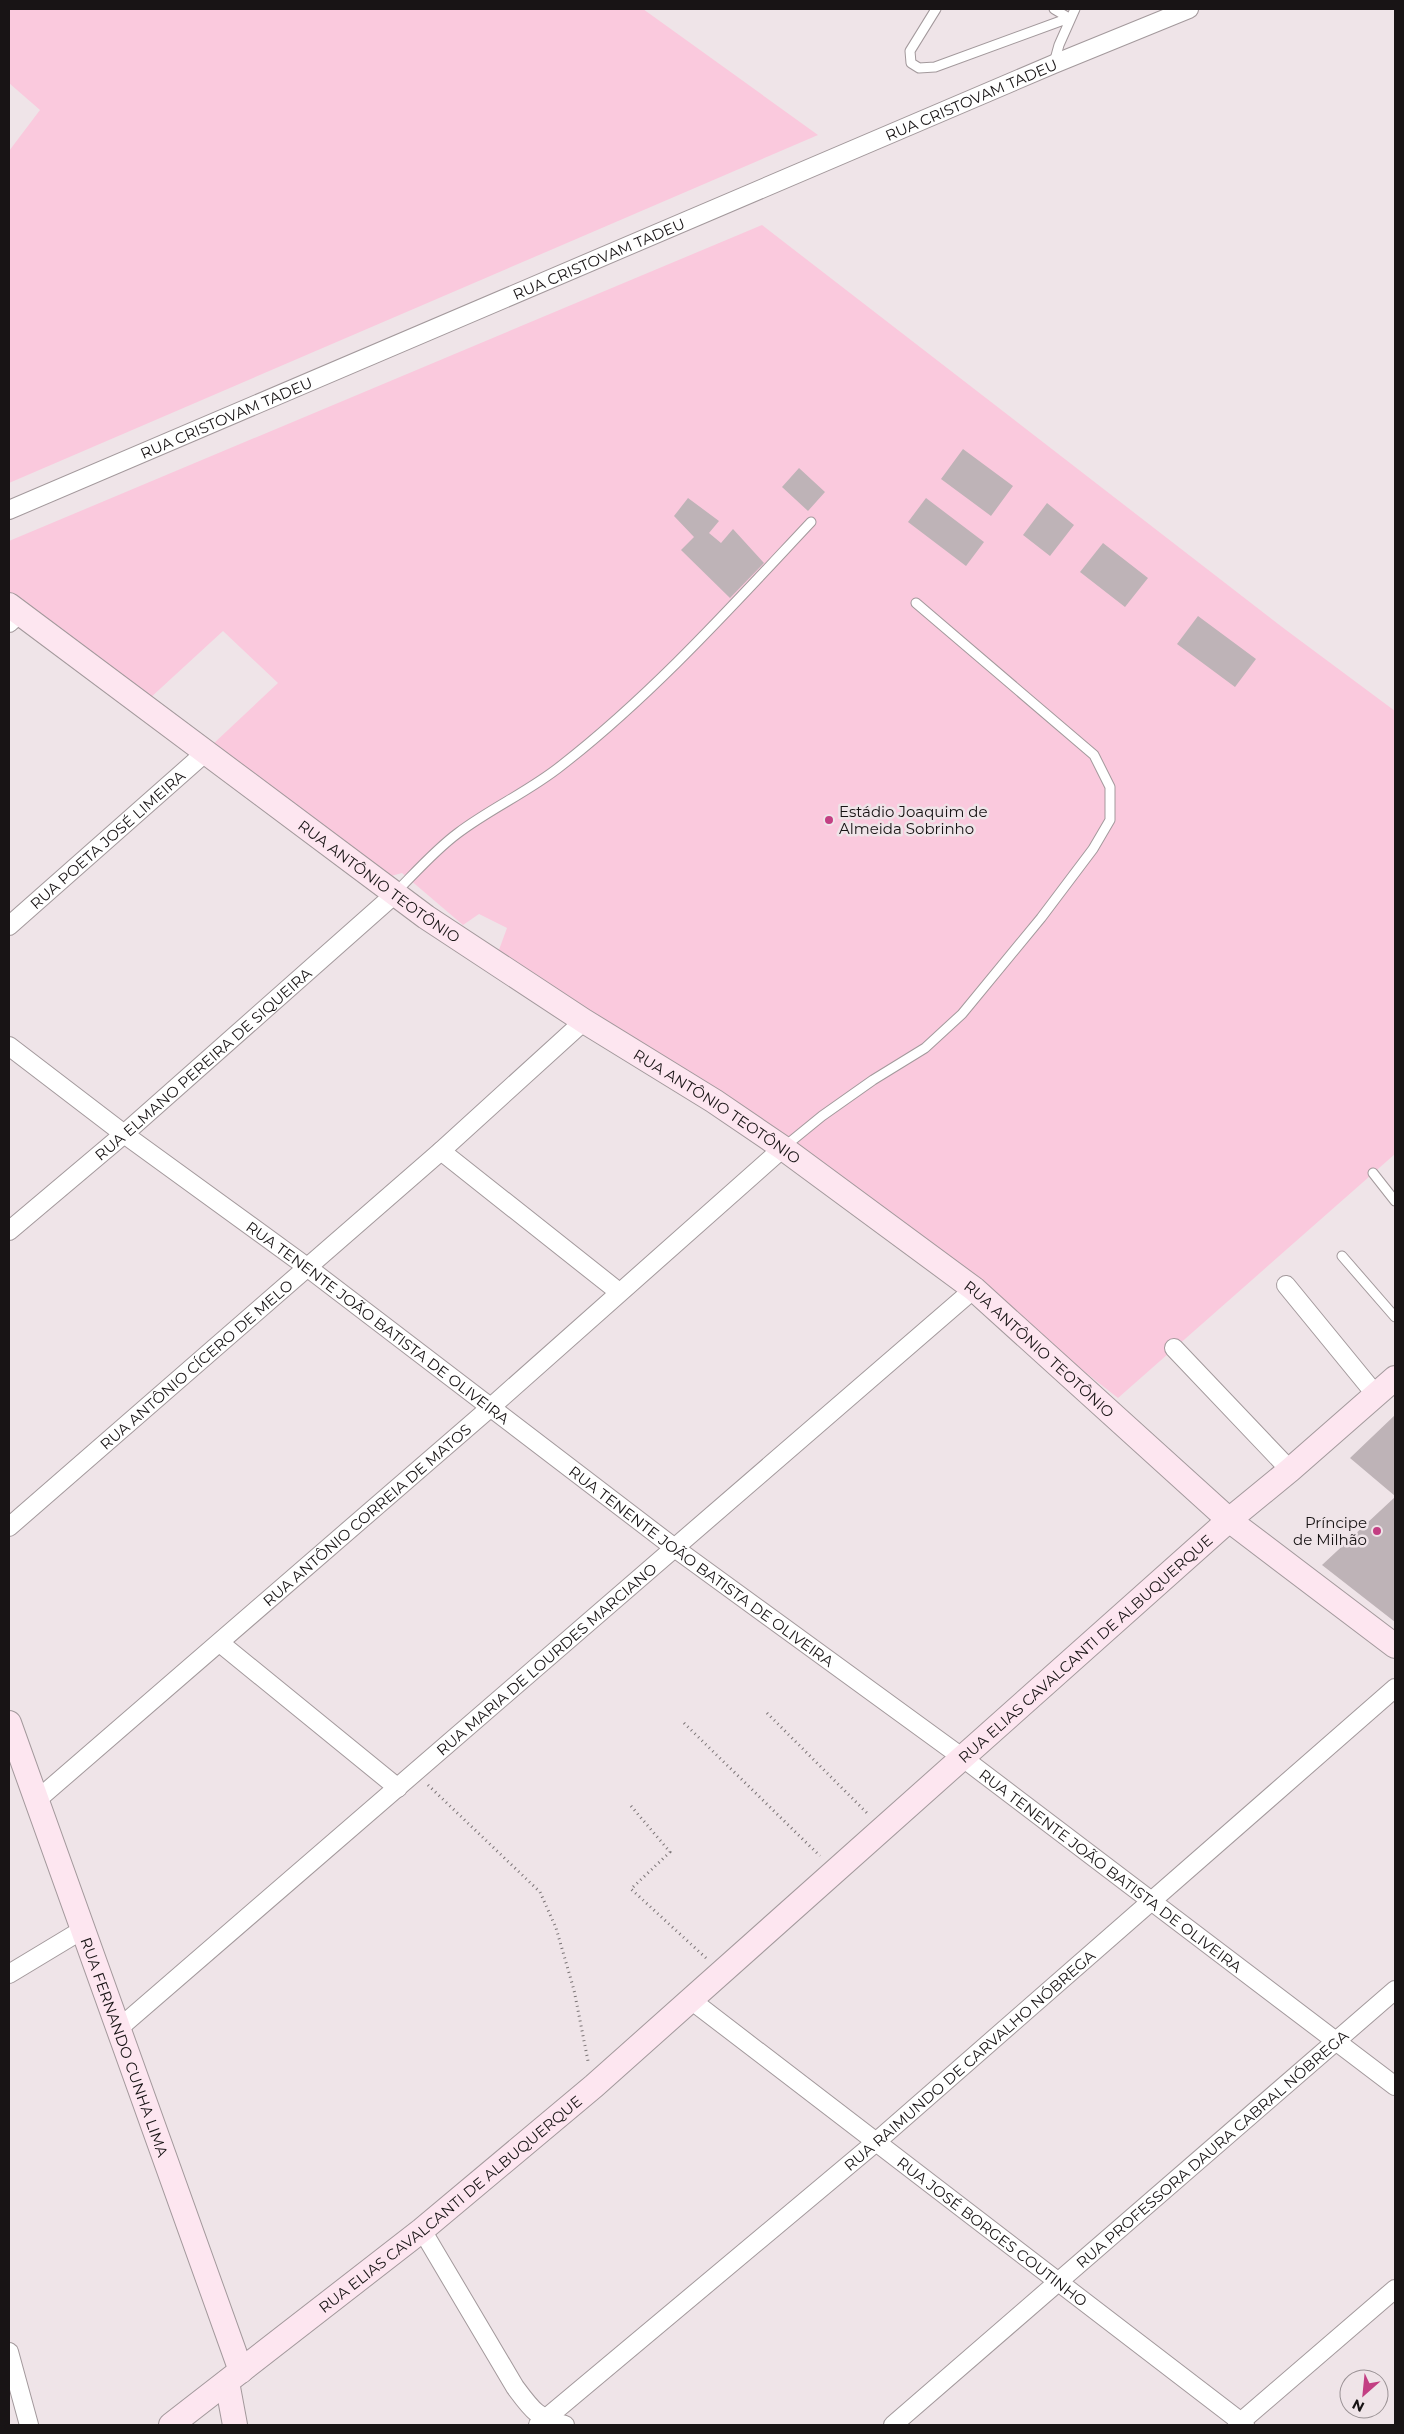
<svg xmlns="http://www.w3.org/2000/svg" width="1404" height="2434" font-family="Montserrat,sans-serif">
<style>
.green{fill:#fac9dd}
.building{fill:#beb3b7}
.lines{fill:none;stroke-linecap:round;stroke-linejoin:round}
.lane-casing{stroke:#a3999c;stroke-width:11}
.street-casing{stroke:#a3999c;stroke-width:20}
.secondary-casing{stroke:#a3999c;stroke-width:26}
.path{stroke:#7b7476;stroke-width:3;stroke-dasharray:1 4;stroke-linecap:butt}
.lane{stroke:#fff;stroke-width:9}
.street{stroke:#fff;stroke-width:18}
.secondary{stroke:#fde6f0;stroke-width:24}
.poi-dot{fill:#c33f83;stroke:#efe4e8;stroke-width:2}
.labels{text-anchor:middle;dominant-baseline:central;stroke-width:5;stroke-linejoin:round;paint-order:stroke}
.street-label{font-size:15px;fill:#181415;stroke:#efe4e8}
.poi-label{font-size:15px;fill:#181415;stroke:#efe4e8;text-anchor:start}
</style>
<rect width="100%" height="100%" fill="#efe4e8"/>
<path class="green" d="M9,9H643L818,135L9,483V151L40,110L9,83Z
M762,225L1286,630L1395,711V1154L1118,1398L843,1182L496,958L507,928L479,914L463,925L402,873L384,878L212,745L278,683L223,631L149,699L9,595V541Z"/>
<path class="building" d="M963,449L1013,486L991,516L941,479Z
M799,468L825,492L808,511L782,487Z
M688,498L719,521L709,533L721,543L733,529L764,563L730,598L681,550L694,537L674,516Z
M926,498L984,542L966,566L908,522Z
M1047,503L1074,525L1050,556L1023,535Z
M1103,543L1148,578L1125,607L1080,572Z
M1198,616L1256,659L1235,687L1177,644Z
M1395,1415V1496L1350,1458Z
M1395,1497V1622L1322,1565Z"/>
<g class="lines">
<g class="lane-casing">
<path id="lane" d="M936,9L910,51L911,63L919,68L935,67L1069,18L1054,9
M1054,63L1059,45L1075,9
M395,893C415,873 435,850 458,833C491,808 530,791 562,765C653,694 732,606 811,522
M784,1147L822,1116L873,1080L925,1048L962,1014L1041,918L1093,849L1110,820V787L1094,755L916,603
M1373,1173L1395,1201
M1342,1256L1395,1317"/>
</g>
<g class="street-casing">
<g id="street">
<path id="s1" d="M9,510L1054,64L1189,9"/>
<path d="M9,623L20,613"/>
<path id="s2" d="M9,926L206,752"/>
<path id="s3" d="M9,1046L124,1134L307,1267L676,1549L963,1758L1395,2086"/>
<path d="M441,1151L619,1292"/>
<path id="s4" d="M9,1231L124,1134L395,894"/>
<path d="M1286,1285L1376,1395"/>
<path d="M1174,1348L1290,1470"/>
<path id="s5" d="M9,1527L441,1151L584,1021"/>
<path d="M220,1643L398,1788"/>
<path id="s6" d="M37,1800L491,1407L783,1148"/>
<path d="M9,1974L82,1930"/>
<path id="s7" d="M691,2000L1245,2425"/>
<path id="s8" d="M118,2029L974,1289"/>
<path d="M422,2230L515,2387C532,2410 537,2418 565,2425"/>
<path d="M9,2352L29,2425"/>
<path id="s9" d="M538,2425L876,2142L1395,1688"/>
<path id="s10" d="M893,2425L1395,1990"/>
<path d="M1237,2425L1395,2289"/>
</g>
</g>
<g class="secondary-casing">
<g id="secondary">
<path id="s11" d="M9,605L426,917L584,1021L714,1101L783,1148L974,1289L1229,1520L1395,1646"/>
<path id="s12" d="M9,1723L241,2371"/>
<path d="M227,2382L235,2425"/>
<path id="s13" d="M171,2425L422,2230L594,2086L1229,1520L1290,1470L1395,1378"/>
</g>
</g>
<path class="path" d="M767,1713L868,1814
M684,1723L820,1856
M428,1785L540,1892L556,1928L574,1990L588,2061
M631,1806L670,1852L631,1889L706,1958"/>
<use href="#lane" class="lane"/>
<use href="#street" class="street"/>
<use href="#secondary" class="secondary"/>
</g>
<g class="poi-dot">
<circle cx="829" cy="820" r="5"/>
<circle cx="1377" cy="1531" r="5"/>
</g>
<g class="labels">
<g class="street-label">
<text stroke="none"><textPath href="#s1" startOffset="1046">RUA CRISTOVAM TADEU</textPath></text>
<text stroke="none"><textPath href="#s1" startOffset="641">RUA CRISTOVAM TADEU</textPath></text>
<text stroke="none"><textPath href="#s1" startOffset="236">RUA CRISTOVAM TADEU</textPath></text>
<text stroke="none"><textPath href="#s2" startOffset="131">RUA POETA JOSÉ LIMEIRA</textPath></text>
<text stroke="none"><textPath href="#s11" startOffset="462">RUA ANTÔNIO TEOTÔNIO</textPath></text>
<text stroke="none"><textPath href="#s4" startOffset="256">RUA ELMANO PEREIRA DE SIQUEIRA</textPath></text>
<text stroke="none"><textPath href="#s11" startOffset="868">RUA ANTÔNIO TEOTÔNIO</textPath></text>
<text stroke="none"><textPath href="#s3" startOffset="461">RUA TENENTE JOÃO BATISTA DE OLIVEIRA</textPath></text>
<text stroke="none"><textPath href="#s11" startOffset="1272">RUA ANTÔNIO TEOTÔNIO</textPath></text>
<text stroke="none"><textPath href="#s5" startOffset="248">RUA ANTÔNIO CÍCERO DE MELO</textPath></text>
<text stroke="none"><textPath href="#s6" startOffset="436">RUA ANTÔNIO CORREIA DE MATOS</textPath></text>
<text stroke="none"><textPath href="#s3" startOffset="866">RUA TENENTE JOÃO BATISTA DE OLIVEIRA</textPath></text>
<text stroke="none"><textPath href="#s13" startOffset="1200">RUA ELIAS CAVALCANTI DE ALBUQUERQUE</textPath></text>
<text stroke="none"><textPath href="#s8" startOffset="566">RUA MARIA DE LOURDES MARCIANO</textPath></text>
<text stroke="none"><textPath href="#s3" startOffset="1376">RUA TENENTE JOÃO BATISTA DE OLIVEIRA</textPath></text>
<text stroke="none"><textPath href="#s12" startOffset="344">RUA FERNANDO CUNHA LIMA</textPath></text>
<text stroke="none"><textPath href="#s9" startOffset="565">RUA RAIMUNDO DE CARVALHO NÓBREGA</textPath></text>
<text stroke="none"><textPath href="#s10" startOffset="422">RUA PROFESSORA DAURA CABRAL NÓBREGA</textPath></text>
<text stroke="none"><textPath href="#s13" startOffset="356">RUA ELIAS CAVALCANTI DE ALBUQUERQUE</textPath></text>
<text stroke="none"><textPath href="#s7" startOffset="380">RUA JOSÉ BORGES COUTINHO</textPath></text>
</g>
<g class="poi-label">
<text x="839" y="811">Estádio Joaquim de<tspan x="839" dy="17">Almeida Sobrinho</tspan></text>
<text x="1367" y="1522" text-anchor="end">Príncipe<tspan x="1367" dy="17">de Milhão</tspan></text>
</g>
</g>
<rect width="1404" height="2434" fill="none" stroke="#181415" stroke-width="20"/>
<g transform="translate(1364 2394) rotate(207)"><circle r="24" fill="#efe4e8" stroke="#999194"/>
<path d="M0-4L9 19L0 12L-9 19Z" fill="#c33f83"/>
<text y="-8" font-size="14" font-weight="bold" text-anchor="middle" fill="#181415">N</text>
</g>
</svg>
